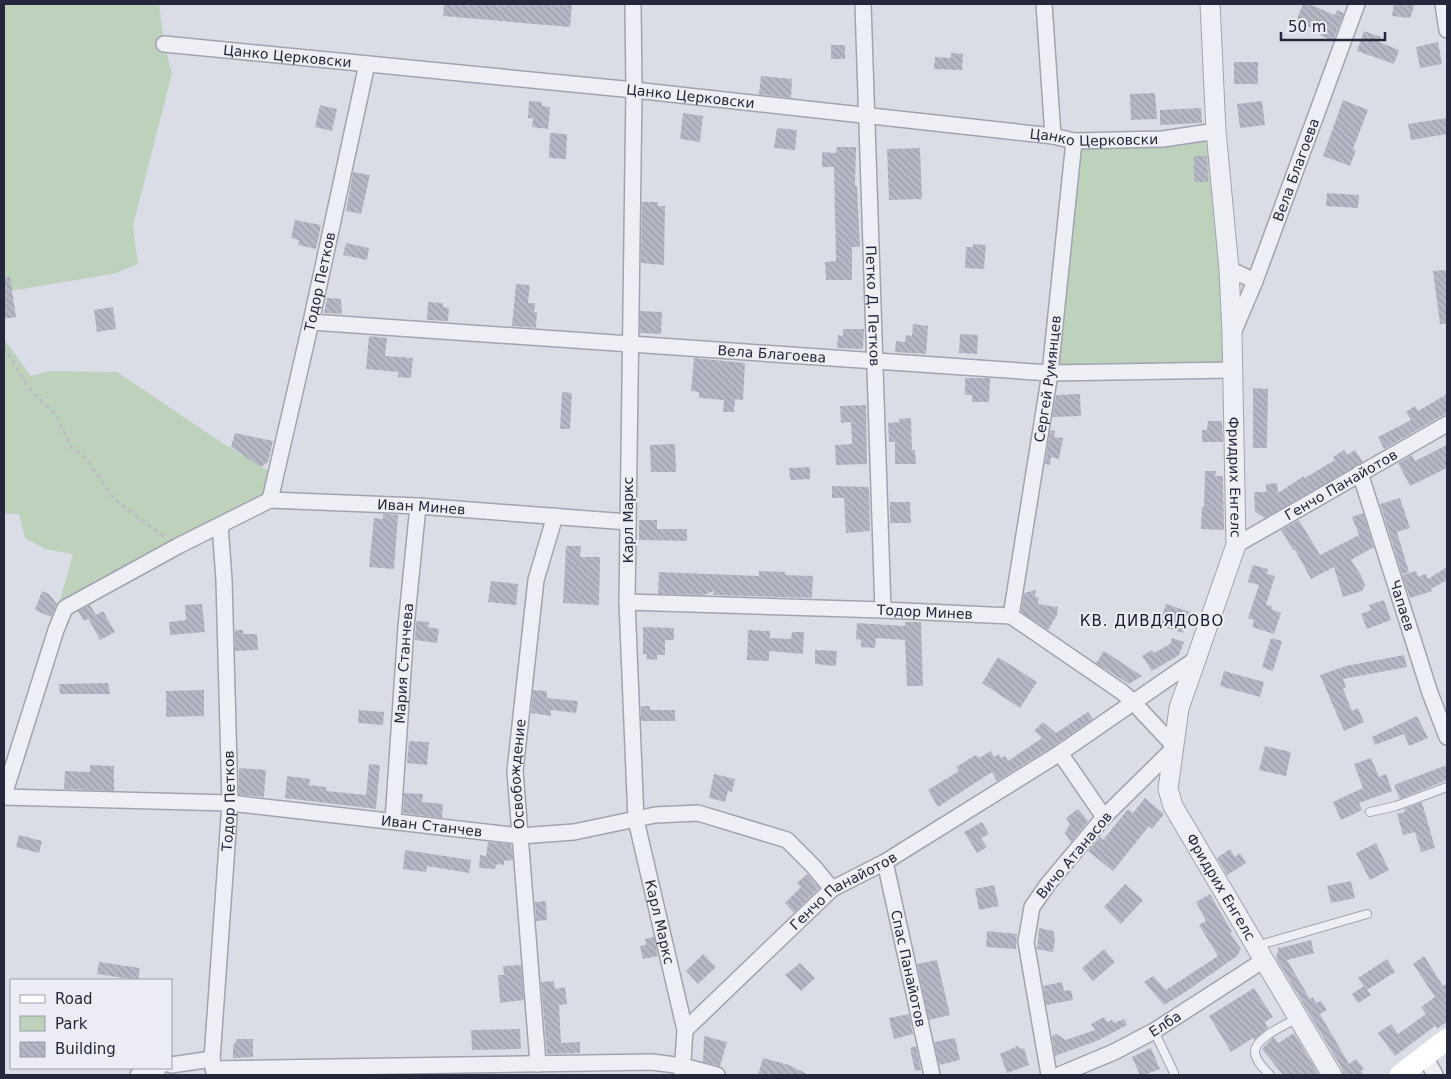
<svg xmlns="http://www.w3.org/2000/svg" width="1451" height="1079" font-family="'DejaVu Sans',sans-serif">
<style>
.green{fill:#bdd1bc}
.building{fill:url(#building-back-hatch)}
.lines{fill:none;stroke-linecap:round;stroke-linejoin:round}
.service-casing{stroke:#a1a3b0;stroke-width:10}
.minor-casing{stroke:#a1a3b0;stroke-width:18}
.tertiary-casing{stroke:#a1a3b0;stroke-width:21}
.path{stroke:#babbc5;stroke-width:2.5;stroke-dasharray:4 4;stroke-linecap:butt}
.service{stroke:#eeeff5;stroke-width:8}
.minor{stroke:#eeeff5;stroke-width:15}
.tertiary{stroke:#eeeff5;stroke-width:19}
.secondary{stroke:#fff;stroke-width:21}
.labels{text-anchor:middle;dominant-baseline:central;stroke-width:4;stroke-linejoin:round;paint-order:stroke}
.street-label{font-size:14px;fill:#25283d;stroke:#ebecf4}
.neighbourhood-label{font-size:15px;letter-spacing:1px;fill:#181a2d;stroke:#ebecf4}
</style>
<defs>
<pattern id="building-back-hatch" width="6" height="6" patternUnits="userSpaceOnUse" patternTransform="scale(1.25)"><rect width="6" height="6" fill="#b6b8c6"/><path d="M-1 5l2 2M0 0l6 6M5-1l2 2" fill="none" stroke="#9c9eab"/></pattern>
</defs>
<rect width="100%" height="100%" fill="#dbdde6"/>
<path class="green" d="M4,4H159L164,44L172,73L133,226L138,264L113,274L4,292Z
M1216,131L1234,370L1050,373L1074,141Z
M4,339L31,376L51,371L117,372L224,444L276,475L270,500L65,608L60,600L73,554L45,549L25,538L19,514H4Z"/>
<path class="building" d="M444,4H572L570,27L443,16Z
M1303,4H1309L1335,15L1337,10L1344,13L1333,41L1320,35L1321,32L1296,21Z
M1394,4H1415L1410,18L1392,16Z
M1364,31L1381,37L1379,42L1399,50L1394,64L1357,51Z
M1438,42L1442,64L1420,68L1416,47Z
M831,45H845V59H831Z
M951,53L963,54L962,70L934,69L935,57L951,58Z
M1234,62H1258V84H1234Z
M761,76L792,79L791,98L759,94Z
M1155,93L1157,119L1131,120L1130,94Z
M1343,100L1368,110L1353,149L1356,150L1350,166L1323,156Z
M529,101L542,102V106L550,107L548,129L532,127L533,118H528Z
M1262,101L1265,125L1240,128L1237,104Z
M320,105L337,109L332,131L315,127Z
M1201,108L1202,123L1160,125V110Z
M683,113L703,116L700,142L680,139Z
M1447,118V134L1411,140L1408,124Z
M777,128L797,130L795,150L774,148Z
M550,133L567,134L566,159L549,158Z
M837,147H856L855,186H857L860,247H852V280H826L825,262L836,261L834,167H822V152L836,153Z
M920,148L922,199L889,200L887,149Z
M1194,156H1207L1208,182H1194Z
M353,172L370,175L361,214L346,211Z
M1327,193L1359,195L1358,208L1326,206Z
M642,202H658V206H665L664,265L641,263Z
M295,220L321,225L316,249L298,245L299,240L291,238Z
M346,243L369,248L367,260L343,255Z
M973,244L986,245L984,269L965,268L966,247H973Z
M1447,270V324H1440L1433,271Z
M10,277L16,317L4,319V278Z
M516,284L530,285L528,303H535L534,312H537L536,328L512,326Z
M327,298L341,299L342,314L324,313Z
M428,302L443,303V307L449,308L448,321L427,320Z
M113,307L116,329L97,332L94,310Z
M640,311L662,312L661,334L640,333Z
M913,324L928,326L926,354L895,352L896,341L905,342L906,335L912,336Z
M843,329H864L863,349L837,348L838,335L843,336Z
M960,334L978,335L977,354L959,353Z
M369,336L387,338L385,356L413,358L411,378L398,377V372L366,369Z
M694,358L745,363L743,400L735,399L734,412H723L724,400L699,398V392L691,391Z
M965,378H990L989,402H972V395H965Z
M1253,388L1268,389L1267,448H1253Z
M562,392L572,393L570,429H560Z
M1080,394L1081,416L1052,417L1056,395Z
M1447,394V413L1384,449L1378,437L1411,420L1406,412L1415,406L1418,411Z
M866,405L867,464L836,465L835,445L852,444L851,422L841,423L840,406Z
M911,418L912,450H915L916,464H895V442H889L888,423L900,422L899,419Z
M1208,421H1222L1223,442H1202V430H1207Z
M1050,430L1055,431L1054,437L1063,438L1059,459L1051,457L1050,465L1045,464Z
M235,433L273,441L268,462L261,467L231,447Z
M675,444L676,472H651L650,445Z
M1447,445V468L1410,486L1398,463L1412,455L1415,461Z
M1344,450L1347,455L1355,450L1363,462L1265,518L1255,512L1254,492H1266V484L1277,483L1278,493L1304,476L1305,478L1335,460L1333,457Z
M810,467V479L790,480L789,468Z
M1205,471H1216L1215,476H1223L1224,530L1201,529L1202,507H1204Z
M832,486L869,487L870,531L846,533L844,498H832Z
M1400,498L1410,528L1397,532L1409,572L1402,574L1380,504Z
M890,502H910L911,523H890Z
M1363,513L1374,547L1351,560L1361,575L1365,586L1362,591L1343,597L1334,567L1311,579L1295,550H1293L1281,530L1299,520L1320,555L1359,535L1352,517Z
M383,514L398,515L394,569L369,567L374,518L383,519Z
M639,520H657V529H687V541L639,540Z
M566,546H581L580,557H600L599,605L563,603Z
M1253,565L1268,569L1267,574L1275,576L1266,605L1272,606L1271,609L1281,613L1274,634L1252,627L1254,620L1248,618L1259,585L1248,582Z
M1447,567V580L1431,589L1432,591L1410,598L1402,575L1416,571L1418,577L1426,574L1428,579Z
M759,571L785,572V575L813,576L812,598L713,595L714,591L704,595L658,594L659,572L759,576Z
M491,581L518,584L516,605L488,602Z
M1036,590L1035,596L1039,598L1038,604L1058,607L1057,615L1048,630L1021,612L1024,593Z
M42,591L49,594L57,604L51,617L35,610Z
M1384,600L1391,620L1367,629L1361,614L1371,610L1369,605Z
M202,604L205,632L170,635L169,622L186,620L185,605Z
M1166,604L1190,612L1183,633L1159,625Z
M90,605L96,615L103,611L115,632L100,640L88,618L91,617L84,621L78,611Z
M416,621L429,622L428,627L439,629L437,643L415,640Z
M905,622H921L923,686H907L905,640L876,638L875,648L861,647V640L856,639L857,623L905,626Z
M643,627L674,628V640H665V655H657V660L646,659L647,654H643Z
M235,630H243V634H257L258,650L235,651Z
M748,630L770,631V638L791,639L792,632H804L803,654L769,651V661L747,660Z
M1172,638L1184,642L1179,655L1152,671L1142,656L1152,650L1154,653L1170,644Z
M1271,638L1282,641L1273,671L1262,667Z
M815,650L837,651L836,666L815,664Z
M1104,651L1142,676L1129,684L1096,663Z
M1404,655L1407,667L1343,679L1346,687L1343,689L1352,711L1358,708L1364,722L1344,731L1320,675L1346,666Z
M998,657L1037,682L1020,708L982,683Z
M1224,671L1264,682L1260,697L1220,686Z
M108,683L110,694H60L59,684Z
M204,690V716L166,717V691Z
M533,690L547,691V698L578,701L576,713L551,710V716L531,713Z
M641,706H650V710H675V721H641Z
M359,710L384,712L383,725L358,723Z
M1088,712L1093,719L1055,745L997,781L992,772L938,807L928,790L959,771L956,767L976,755L979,758L991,751L994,757L999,754L1001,758L1005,756L1008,761L1042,738L1034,731L1043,722L1056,733Z
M1417,716L1428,738L1409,746L1404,734L1375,745L1372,737Z
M409,741L429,742L427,765L407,763Z
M1265,746L1291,752L1286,776L1259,770Z
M1371,758L1379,777L1386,774L1392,791L1359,803L1362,810L1341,820L1333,802L1363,788L1354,764Z
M369,764L380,765L376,809L285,798L287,776L310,779L309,785L327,787L326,791L366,795Z
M90,765L114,766V791L64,789L65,771L90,772Z
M1447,765V780L1400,799L1394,785Z
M239,768L266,770L264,797L239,795Z
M714,774L735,779L732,792L728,791L725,802L709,798Z
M404,793L423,794L422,802L443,804L442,818L403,813Z
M1145,798L1164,814L1152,829L1149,826L1113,871L1088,851L1100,837L1103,840L1128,809L1133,813Z
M1422,802L1435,848L1421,852L1415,832L1403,835L1397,814L1405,812L1404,809Z
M1078,809L1088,821L1071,842L1065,833L1070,824L1066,818Z
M982,822L989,834L981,838L987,847L977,853L964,832Z
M19,835L42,841L39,853L16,847Z
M488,842L511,844L513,860L504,861V865L497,864L495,869L479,868L480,855L486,856Z
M1376,843L1389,870L1370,880L1356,853Z
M1230,849L1235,857L1240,853L1246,863L1227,875L1217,858Z
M405,850L471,860L469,873L427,866L426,872L403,869Z
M807,874L819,888L794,913L785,903L801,887L797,883Z
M1351,881L1355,898L1331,903L1327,886Z
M1125,884L1143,900L1121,924L1104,907Z
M994,885L999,906L979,910L975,889Z
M1210,894L1232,932L1230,933L1241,949L1237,956L1184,993L1164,1005L1144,982L1153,976L1166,990L1218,956L1199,925L1206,921L1196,902Z
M546,901L547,920L536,921L535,902Z
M1039,928L1053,931L1055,939L1053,952L1037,949Z
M987,931L1017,934L1016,949L986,947Z
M654,937L658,956L643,959L640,946L646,945L645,939Z
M1311,940L1314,953L1287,960L1310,999L1313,997L1316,1003L1321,1001L1327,1010L1320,1014L1349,1064L1356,1059L1364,1069L1361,1071L1364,1075H1343L1342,1069L1276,958L1279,946L1280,948Z
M1104,949L1115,962L1093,981L1082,968Z
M703,954L716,967L698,984L686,971Z
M1424,956L1443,986L1447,983V1022L1437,1029L1435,1026L1395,1056L1378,1033L1391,1024L1398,1034L1426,1014L1421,1007L1435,997L1413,964Z
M1387,959L1395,972L1367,990L1371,995L1358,1003L1352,994L1364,986L1358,978Z
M937,960L950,1015L929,1020L917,964Z
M99,962L140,968L138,980L97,974Z
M800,963L815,978L801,991L785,975Z
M521,965L524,1000L500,1003L498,975H504L503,966Z
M554,981L555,989L565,987L567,1004L559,1005L561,1043L580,1042V1053L547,1054L541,982Z
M1062,982L1064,991L1071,990L1073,1000L1046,1005L1043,986Z
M1254,988L1273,1017L1265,1022L1268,1028L1254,1040L1253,1038L1231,1052L1209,1016Z
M909,1014L913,1034L894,1039L889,1018Z
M1104,1017L1107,1022L1112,1020L1114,1023L1124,1019L1127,1025L1099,1040L1055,1056L1052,1036L1056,1034L1066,1040L1095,1030L1091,1024Z
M520,1029L521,1049L472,1050L471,1030Z
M1294,1033L1319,1075H1283L1262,1049L1274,1037L1278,1043Z
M704,1036L727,1042L720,1066L703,1062Z
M955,1038L960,1060L939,1065L934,1042Z
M237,1039H253V1057L233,1058V1046Z
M916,1046L921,1070L915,1071L910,1048Z
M1018,1046L1020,1049L1024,1048L1029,1065L1007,1073L1000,1054Z
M1151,1048L1160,1069L1144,1075H1140L1132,1057Z
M763,1058L789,1065L809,1075H758Z"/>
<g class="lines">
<g class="service-casing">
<path id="service" d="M1370,812L1396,806L1447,787
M1257,948L1263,944L1367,914
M1154,1031L1174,1073
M1270,1075C1264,1069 1255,1060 1255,1052C1254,1038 1287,1024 1298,1018"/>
</g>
<g class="minor-casing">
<g id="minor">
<path id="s1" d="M633,4L634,90L627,602L636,820L685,1030L682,1075"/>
<path id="s2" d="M863,4L883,610"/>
<path d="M1044,4L1053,136"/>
<path d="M1443,4L1447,30"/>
<path id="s3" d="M164,44L634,90L1053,136L1074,141L1163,139L1216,131"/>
<path d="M1229,269L1255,281"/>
<path id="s4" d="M311,322L1050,373L1234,370"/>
<path id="s5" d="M1233,333L1255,281L1357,4"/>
<path id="s6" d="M1360,473L1430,693L1447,737"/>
<path id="s7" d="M270,500L311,322L367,64"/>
<path id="s8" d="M1236,545L1447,424"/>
<path id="s9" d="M627,602L883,610L1011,616L1122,692L1133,702L1175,747L1104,817L1048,884L1032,907L1026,942L1049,1075"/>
<path id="s10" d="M1011,616L1050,373L1074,141"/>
<path d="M1060,753L1104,817"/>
<path id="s11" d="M4,795L56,630L65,608L178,546L270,500L418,506L628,522"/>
<path id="s12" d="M4,797L230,803L520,836L574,832L655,815L698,813L787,840L813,866L832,889"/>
<path id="s13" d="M393,821L406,627L418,506"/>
<path id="s14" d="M885,862L932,1075"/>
<path id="s15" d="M685,1030L832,889L885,862L1060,753L1196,659"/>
<path d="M1425,1056L1435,1075"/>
<path id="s16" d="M538,1064L515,771L536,580L555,516"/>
<path d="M171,1065L212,1059"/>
<path d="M213,1069L652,1062L683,1066L717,1075"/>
<path d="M138,1075L159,1068"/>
<path id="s17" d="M215,1075L212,1059L230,803L224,580L220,525"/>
<path id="s18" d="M1059,1075L1114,1052L1154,1031L1264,960"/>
</g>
</g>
<g class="tertiary-casing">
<g id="tertiary">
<path id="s19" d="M1210,4L1216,131L1229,269L1232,334L1236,545L1179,708L1168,789L1173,806L1332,1075"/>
</g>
</g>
<path class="path" d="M4,347L29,388L56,415L72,448L85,457L114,499L166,538"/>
<use href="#service" class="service"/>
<use href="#minor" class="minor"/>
<use href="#tertiary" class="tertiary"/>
<path class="secondary" d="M1400,1075L1447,1039"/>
</g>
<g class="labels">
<g class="street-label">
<text stroke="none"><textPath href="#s3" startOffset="124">Цанко Церковски</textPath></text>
<text stroke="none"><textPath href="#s3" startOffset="529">Цанко Церковски</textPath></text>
<text stroke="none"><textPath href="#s3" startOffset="935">Цанко Церковски</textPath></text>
<text stroke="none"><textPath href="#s5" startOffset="175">Вела Благоева</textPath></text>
<text stroke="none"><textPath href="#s7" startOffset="224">Тодор Петков</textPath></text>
<text stroke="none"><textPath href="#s2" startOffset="302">Петко Д. Петков</textPath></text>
<text stroke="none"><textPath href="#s4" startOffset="462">Вела Благоева</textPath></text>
<text stroke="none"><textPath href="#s10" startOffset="240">Сергей Румянцев</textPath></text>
<text stroke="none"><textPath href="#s19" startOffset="474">Фридрих Енгелс</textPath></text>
<text stroke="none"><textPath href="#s8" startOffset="121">Генчо Панайотов</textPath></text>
<text stroke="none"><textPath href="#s11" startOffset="580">Иван Минев</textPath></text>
<text transform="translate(628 520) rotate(-90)">Карл Маркс</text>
<text stroke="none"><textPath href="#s6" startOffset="139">Чапаев</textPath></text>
<text stroke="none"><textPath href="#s9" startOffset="298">Тодор Минев</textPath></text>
<text stroke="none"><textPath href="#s13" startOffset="158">Мария Станчева</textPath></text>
<text stroke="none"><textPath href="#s16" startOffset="291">Освобождение</textPath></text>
<text stroke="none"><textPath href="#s17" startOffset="275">Тодор Петков</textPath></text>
<text stroke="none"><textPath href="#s12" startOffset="429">Иван Станчев</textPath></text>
<text transform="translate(1074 855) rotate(-50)">Вичо Атанасов</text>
<text stroke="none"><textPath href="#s19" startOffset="908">Фридрих Енгелс</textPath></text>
<text stroke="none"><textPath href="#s15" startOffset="212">Генчо Панайотов</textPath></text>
<text stroke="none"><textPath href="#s1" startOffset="921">Карл Маркс</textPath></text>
<text stroke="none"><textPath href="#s14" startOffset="109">Спас Панайотов</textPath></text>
<text stroke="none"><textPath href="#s18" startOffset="118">Елба</textPath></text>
</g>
<g class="neighbourhood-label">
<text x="1152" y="621">КВ. ДИВДЯДОВО</text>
</g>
</g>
<rect width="1451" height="1079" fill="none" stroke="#25283d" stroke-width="10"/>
<rect x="10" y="979" width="162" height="90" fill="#ebecf4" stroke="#9c9eab"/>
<rect x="20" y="995" width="25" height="8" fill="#ffffff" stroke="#9c9eab"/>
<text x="55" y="1004" font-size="15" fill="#25283d">Road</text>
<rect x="20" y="1016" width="25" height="15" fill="#bdd1bc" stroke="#9c9eab"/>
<text x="55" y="1029" font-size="15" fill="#25283d">Park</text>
<rect x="20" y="1042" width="25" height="15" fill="url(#building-back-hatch)" stroke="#9c9eab"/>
<text x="55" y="1054" font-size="15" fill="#25283d">Building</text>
<path d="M1281 32v8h104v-8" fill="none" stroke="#25283d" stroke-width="2.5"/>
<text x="1288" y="32" font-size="15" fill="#25283d" stroke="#ebecf4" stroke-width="4" paint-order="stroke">50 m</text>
</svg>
